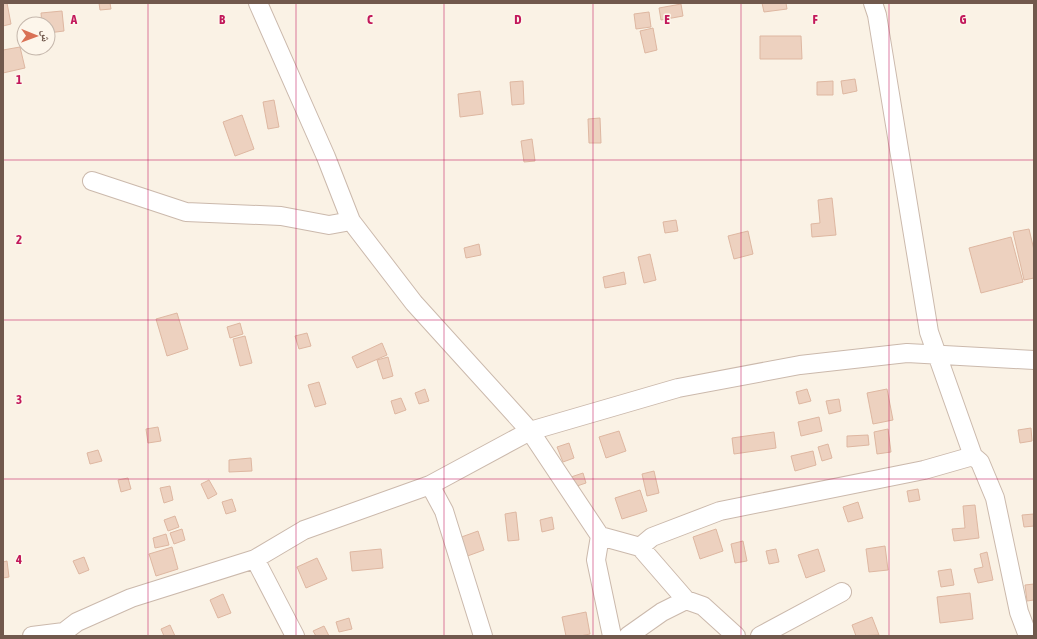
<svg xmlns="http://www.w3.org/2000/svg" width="1037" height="639" font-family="'Asap Condensed','Noto Naskh Arabic',sans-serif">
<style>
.building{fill:#edd1bf;stroke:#deb7a1}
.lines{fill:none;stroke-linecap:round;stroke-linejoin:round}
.street-casing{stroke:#cbb9ac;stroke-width:20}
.street{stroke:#fff;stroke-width:18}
.grid{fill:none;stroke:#c2185b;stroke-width:1;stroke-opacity:0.55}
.grid-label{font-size:13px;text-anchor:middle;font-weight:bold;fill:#c2185b;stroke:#fdf6eb;stroke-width:3;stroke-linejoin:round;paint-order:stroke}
</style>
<rect width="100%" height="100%" fill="#faf2e5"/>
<path class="building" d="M3,3H7L11,24L3,26Z
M99,3H110L111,9L100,10Z
M762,3H786L787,9L764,12Z
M681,4L683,16L661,20L659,8Z
M62,11L64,31L48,33V24H42L41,13Z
M649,12L651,27L636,29L634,14Z
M653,28L657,50L645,53L640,31Z
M760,36H801L802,59H760Z
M20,47L25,68L3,73V50Z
M855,79L857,91L843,94L841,81Z
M523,81L524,104L512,105L510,82Z
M833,81V95H817V82Z
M480,91L483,114L460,117L458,94Z
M274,100L279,127L268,129L263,102Z
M242,115L254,149L235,156L223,122Z
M600,118L601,143H589L588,119Z
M532,139L535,161L524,162L521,141Z
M832,198L836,235L812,237L811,224L820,223L818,200Z
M676,220L678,231L665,233L663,222Z
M1029,229L1034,250V278L1024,280L1013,232Z
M748,231L753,254L734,259L728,236Z
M1011,237L1023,282L981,293L969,248Z
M479,244L481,255L466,258L464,248Z
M650,254L656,280L644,283L638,257Z
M624,272L626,284L605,288L603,277Z
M177,313L188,349L167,356L156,319Z
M240,323L243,334L230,338L227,327Z
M307,333L311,346L299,349L295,336Z
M245,336L252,363L240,366L233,339Z
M382,343L387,355L357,368L352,357Z
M388,357L393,376L383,379L377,360Z
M319,382L326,404L315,407L308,385Z
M425,389L429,401L419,404L415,393Z
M807,389L811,401L799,404L796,392Z
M887,389L893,420L873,424L867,393Z
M401,398L406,410L395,414L391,401Z
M839,399L841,411L829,414L826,401Z
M819,417L822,431L801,436L798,422Z
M158,427L161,441L148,443L146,429Z
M1031,428L1032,441L1020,443L1018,430Z
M888,429L891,452L877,454L874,432Z
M619,431L626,451L606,458L599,437Z
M774,432L776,448L734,454L732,438Z
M868,435L869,445L847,447V436Z
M569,443L574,458L563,462L557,447Z
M828,444L832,458L822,461L818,447Z
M98,450L102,461L90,464L87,453Z
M813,451L816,465L795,471L791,456Z
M251,458L252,471L229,472V460Z
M654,471L659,493L647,496L642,474Z
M583,473L586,483L574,487L571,477Z
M128,478L131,489L121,492L118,480Z
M209,480L217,494L208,499L201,484Z
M170,486L173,500L164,503L160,488Z
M918,489L920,500L909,502L907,491Z
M640,490L647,511L622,519L615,498Z
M232,499L236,511L226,514L222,502Z
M858,502L863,518L848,522L843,507Z
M975,505L979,538L954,541L952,529L965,528L963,506Z
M516,512L519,540L508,541L505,514Z
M1034,514V526L1024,527L1022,515Z
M175,516L179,527L168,531L164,520Z
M552,517L554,529L542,532L540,520Z
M182,529L185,540L174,544L170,533Z
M716,529L723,551L700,559L693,537Z
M478,531L484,550L462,558L456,539Z
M166,534L169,545L155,548L153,538Z
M743,541L747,561L735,563L731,544Z
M885,546L888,570L869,572L866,549Z
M172,547L178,569L156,576L149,554Z
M381,549L383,568L352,571L350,552Z
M776,549L779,562L769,564L766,551Z
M818,549L825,571L806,578L798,555Z
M987,552L993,580L978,583L974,569L983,567L980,554Z
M84,557L89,570L79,574L73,561Z
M317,558L327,579L306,588L297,567Z
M7,561L9,577L3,578V562Z
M951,569L954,585L941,587L938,571Z
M1034,584V600L1027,601L1025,585Z
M970,593L973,619L940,623L937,597Z
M223,594L231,613L218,618L210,600Z
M586,612L590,634L580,636H566L562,617Z
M872,617L879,635L856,636L852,625Z
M349,618L352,629L339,632L336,622Z
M170,625L175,636H164L161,629Z
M324,626L329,636H316L313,631Z"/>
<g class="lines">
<g class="street-casing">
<path id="street" d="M258,3L326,157L351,221L414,303L530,431L600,536L640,547L686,600L703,606L736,636
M873,3L877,15L929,332L973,456L980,462L995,498L1019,612L1028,636
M92,181L186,212L281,216L329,225L351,221
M430,485L444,511L483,636
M600,536L596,560L612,636
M640,547L652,537L720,511L924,470L973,456
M255,559L295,636
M32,636L64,632L77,622L131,598L255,559L304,530L430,485L530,431L678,388L800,365L907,353L1034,360
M628,636L662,612L686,600
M760,636L842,592"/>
</g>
<use href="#street" class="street"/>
</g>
<path class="grid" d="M148,3V636M296,3V636M444,3V636M593,3V636M741,3V636M889,3V636M3,160H1034M3,320H1034M3,479H1034"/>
<g class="grid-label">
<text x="74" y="24">A</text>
<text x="222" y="24">B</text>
<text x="370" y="24">C</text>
<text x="518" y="24">D</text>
<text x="667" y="24">E</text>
<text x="815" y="24">F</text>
<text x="963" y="24">G</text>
<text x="19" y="84">1</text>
<text x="19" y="244">2</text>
<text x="19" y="404">3</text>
<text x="19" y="564">4</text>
</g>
<rect width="1037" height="639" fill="none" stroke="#71594d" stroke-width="8"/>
<g transform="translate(36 36) rotate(91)"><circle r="19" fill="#fdf6eb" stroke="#c5b7ac"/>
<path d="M0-3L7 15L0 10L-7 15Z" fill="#d97155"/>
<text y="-6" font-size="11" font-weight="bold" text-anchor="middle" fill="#71594d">ش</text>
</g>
</svg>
